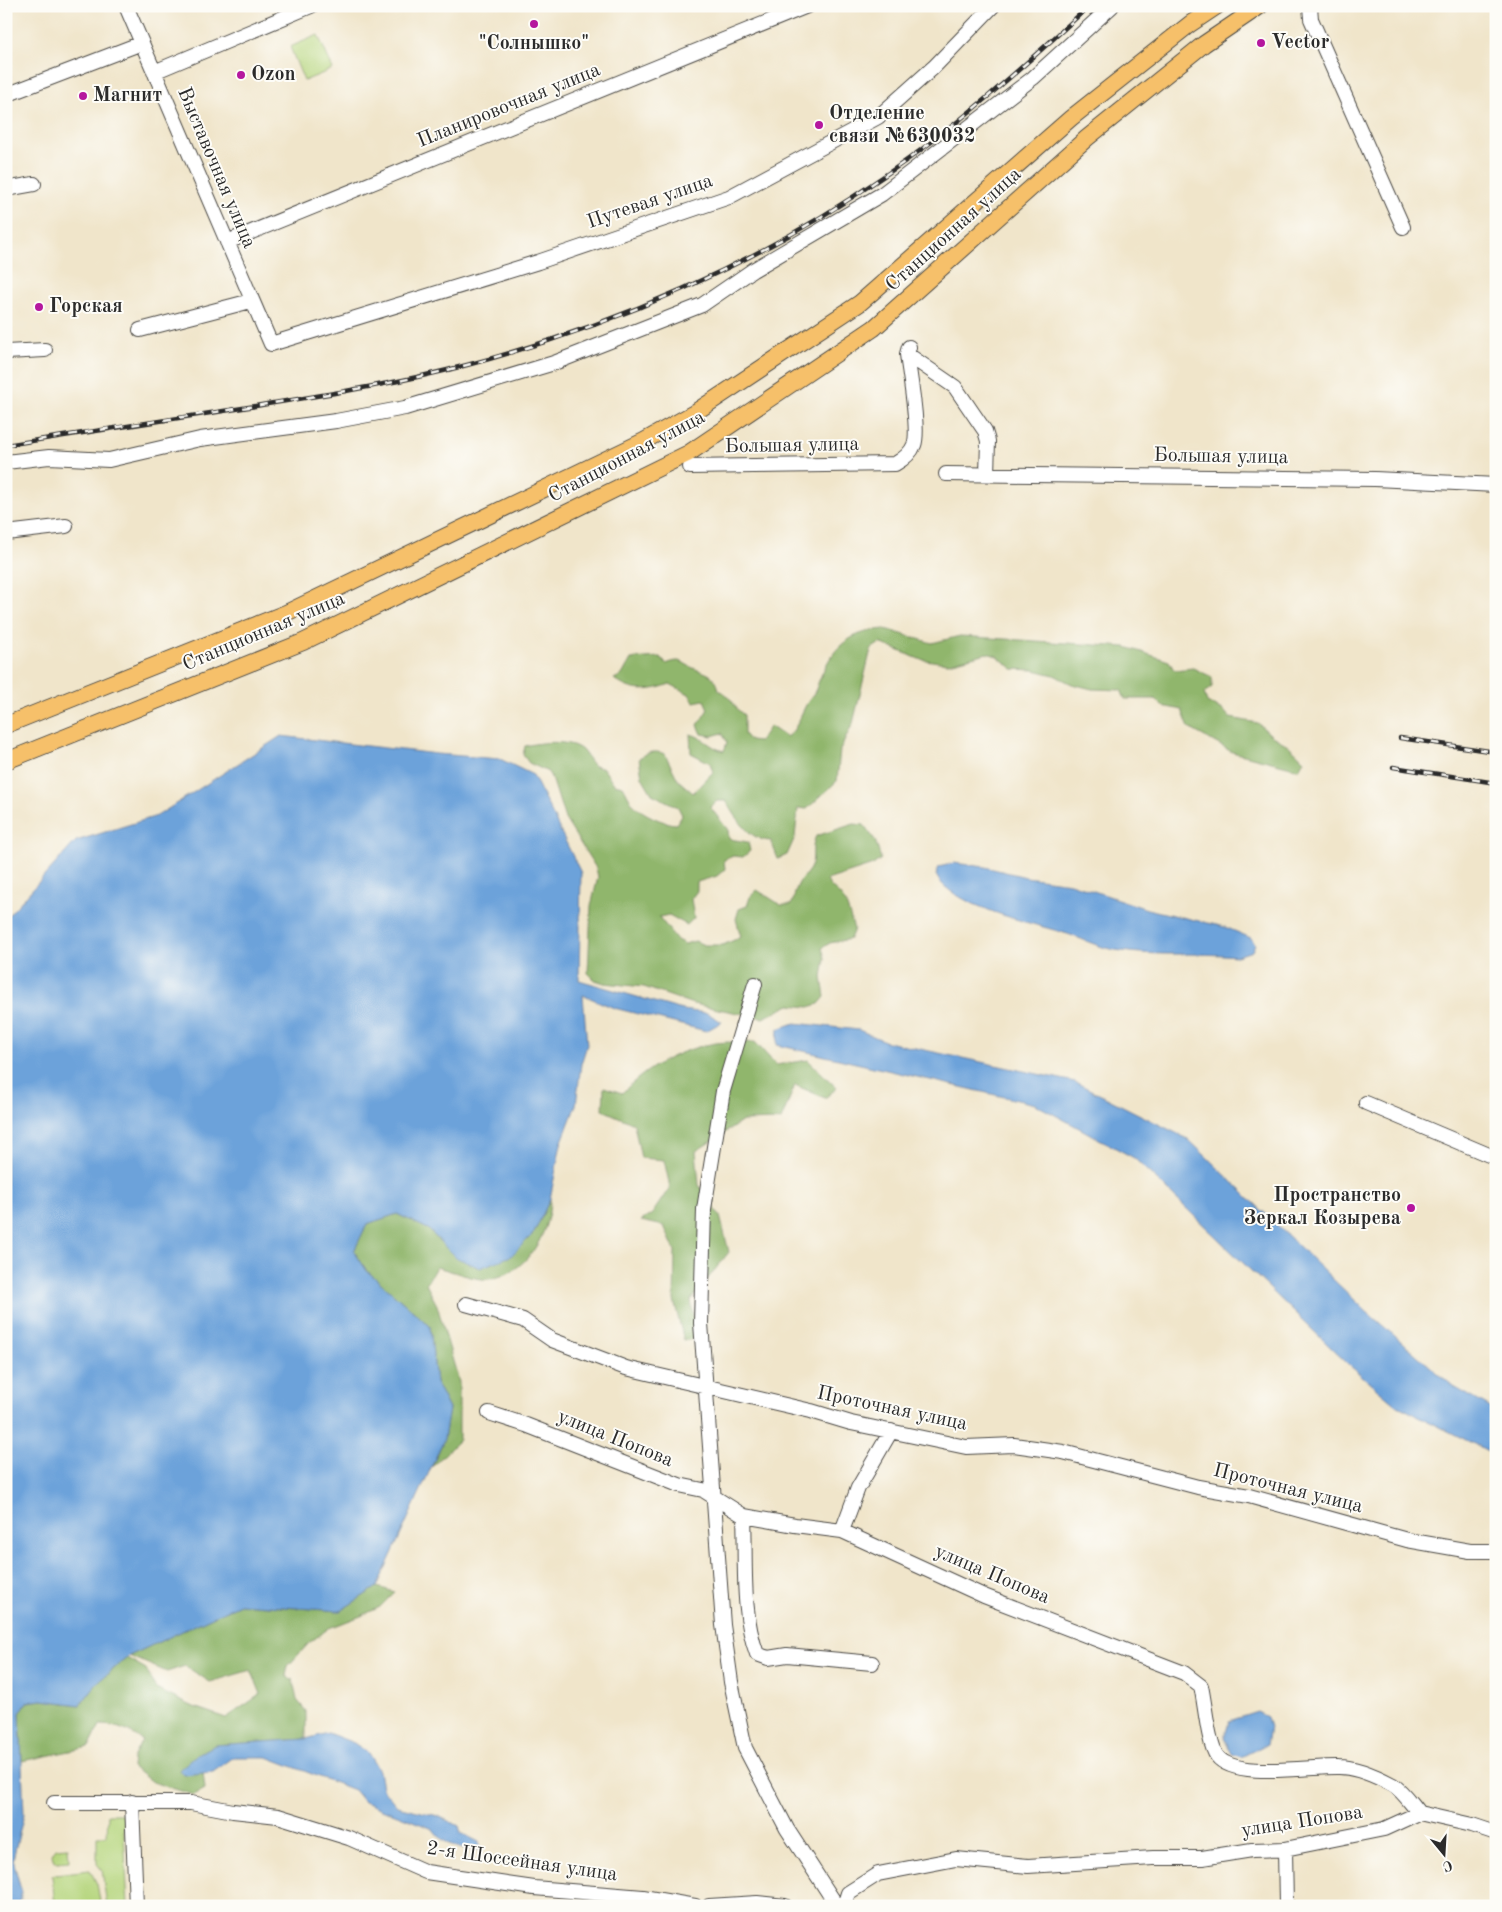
<svg xmlns="http://www.w3.org/2000/svg" width="1502" height="1912" font-family="'Old Standard TT',serif">
<style>
.green{fill:#b5d57d;stroke:#708054}
.forest{fill:#90b66c;stroke:#5e704c}
.water{fill:#6ca2da;stroke:#4c6682}
.lines{fill:none;stroke-linecap:round;stroke-linejoin:round}
.minor-casing{stroke:#494743;stroke-width:16}
.major-casing{stroke:#494743;stroke-width:18}
.minor{stroke:#fff;stroke-width:14}
.major{stroke:#f6c06b;stroke-width:16}
.rail-casing{stroke:#2b2b2b;stroke-width:4.5}
.rail{stroke:#fdfcf7;stroke-width:2.5;stroke-dasharray:8;stroke-linecap:butt}
.poi-dot{fill:#b5179e;stroke:#fdfcf7;stroke-width:2}
.labels{text-anchor:middle;dominant-baseline:central;stroke-width:4;stroke-linejoin:round;paint-order:stroke}
.poi-label{font-size:20px;font-weight:bold;fill:#2b2b2b;stroke:#fdfcf7;text-anchor:start}
.street-label{font-size:20px;fill:#2b2b2b;stroke:#fdfcf7}
</style>
<rect width="100%" height="100%" fill="#fdfcf7"/>
<filter id="ink" filterUnits="userSpaceOnUse"><feTurbulence type="fractalNoise" baseFrequency=".02" numOctaves="2"/><feDisplacementMap in="SourceGraphic" scale="10" xChannelSelector="R" yChannelSelector="G"/><feConvolveMatrix kernelMatrix="1 2 1 2 8 2 1 2 1" color-interpolation-filters="sRGB"/></filter>
<filter id="wash" filterUnits="userSpaceOnUse"><feTurbulence type="fractalNoise" baseFrequency=".0096" numOctaves="4" result="noise"/><feDisplacementMap in="SourceGraphic" scale="20" xChannelSelector="R" yChannelSelector="G"/><feGaussianBlur stdDeviation="1.12" result="paint"/><feColorMatrix in="noise" values="0 0 0 0 0 0 0 0 0 0 0 0 0 0 0 0 0 1.4 0 .05"/><feComposite in="paint" operator="in"/></filter>
<g filter="url(#wash)">
<rect width="100%" height="100%" fill="#f0e5ca"/>
<path class="green" d="M318,35L333,69L304,81L290,47Z
M108,1814H123L128,1906H107L102,1870L97,1864V1836H107Z
M68,1847L69,1861L57,1862L53,1859L52,1854L56,1848Z
M90,1870L97,1884L101,1906H55L52,1876L55,1874Z"/>
<path class="forest" d="M885,629L932,643L960,636L1126,647L1169,661L1174,670L1193,668L1212,677V687L1204,693L1207,702L1224,711L1230,718L1258,723L1272,736L1288,745L1304,760L1299,769L1232,752L1189,728L1182,710L1162,706L1155,699H1125L1121,690L1092,689L1072,684L1054,675L1034,670L1013,669L997,656L987,653L949,663L939,662L919,659L880,643L871,649L853,723L840,750L837,781L807,809L798,808L795,837L787,855L778,859L771,841C748,840 738,819 726,801H717L710,807L728,830L729,839L748,842L750,851L743,857L733,856L724,860L725,869L717,876L697,882V891L691,899L694,918L687,925L669,915L659,917L677,940L685,944L695,941L704,945H723L741,937L736,919L739,909L747,906L750,897L757,890L781,905H791C795,898 794,893 797,887C800,878 810,873 812,863C814,853 811,846 816,836L854,824L864,825L875,840L881,859L873,865L827,880C830,888 834,889 840,895C848,904 850,918 854,929L850,939L830,943L822,948L825,958L822,977L825,997L819,1004L809,1007L790,1005L763,1018L693,1004L644,987L604,983L595,980L588,973L591,906L598,877L596,868L565,819L553,781L548,772L529,763L523,755L525,746C540,742 569,739 582,750C586,754 589,761 594,766L603,768L614,784L623,786C626,791 629,798 633,804C641,813 664,824 676,824L682,815L678,807L652,794L642,777L639,758C649,752 654,750 665,754L678,780L693,793L713,772L710,763L691,753L690,734C704,737 710,748 724,751L727,742L722,733L712,736L702,734L698,725L708,709L704,700L694,702L689,694L670,684C649,692 631,693 614,679L622,675L631,659L660,657L666,664C682,658 680,662 693,668C707,674 715,673 719,690C733,696 732,707 744,715V734L750,741L759,742L770,726L786,737C797,730 798,720 804,709C807,701 813,697 816,689C829,652 844,632 885,629Z
M755,1042L776,1065L808,1060L837,1088L825,1098L795,1085L781,1120L743,1121L696,1151L699,1185L720,1216L729,1252L691,1300L696,1337L684,1341L674,1300L675,1251L664,1226L641,1221L652,1214L670,1187L664,1160L641,1158L634,1124L603,1110L604,1087L622,1093C647,1067 680,1049 716,1043C729,1041 743,1043 755,1042Z
M550,1199C550,1233 527,1274 489,1279C476,1281 450,1270 436,1267L426,1284L437,1305L459,1382V1440L432,1467L444,1439L449,1409L436,1383L430,1326L367,1271L354,1251L367,1224L397,1214L428,1229L455,1257L534,1233Z
M377,1587L395,1592L380,1607L361,1616L329,1628L309,1643L288,1666L286,1676L293,1680L297,1700L306,1711V1739L215,1745L195,1756L184,1775L203,1772L205,1789L194,1795L152,1782L132,1767L133,1758L142,1740C130,1731 116,1725 100,1725L89,1747L22,1761L20,1713L27,1702L42,1700L80,1705L99,1681L127,1658L146,1669L156,1689L194,1707L226,1718L261,1694L251,1670L210,1682L185,1666L167,1672L129,1656L240,1604L340,1611Z"/>
<path class="water" d="M281,736L437,754L500,759L533,775L581,873L579,980L682,1010L707,1013L722,1022L706,1031L614,1008L583,995L587,1045L581,1064L576,1105L561,1144L550,1199L534,1233L511,1256L480,1268L455,1257L428,1229L397,1214L367,1224L354,1251L367,1271L430,1326L436,1383L449,1409L444,1439L377,1587L340,1611L240,1604L129,1656L99,1681L80,1705L42,1700L27,1702L20,1713L24,1814L13,1859L21,1890V1899L18,1906H6V918L76,841L157,816Z
M954,863L985,867L1026,877L1070,883L1147,909L1225,927L1251,938L1255,944L1252,951L1237,956C1197,952 1155,957 1115,950C1097,947 1079,937 1061,932C1031,923 949,905 936,875L939,867Z
M795,1023L859,1030L887,1042L1075,1082L1188,1139L1367,1312L1454,1387L1496,1411V1455L1398,1406L1349,1365L1134,1158L1035,1104L777,1045L778,1029Z
M1257,1712L1267,1717L1270,1727L1267,1744L1241,1757L1232,1754L1224,1738L1229,1721Z
M328,1733L354,1743L368,1753L379,1771L382,1788L397,1806L438,1816L459,1826L461,1833L479,1842L480,1850C460,1848 445,1847 433,1829L364,1802L354,1790L267,1757H234L213,1772L183,1775L179,1770L195,1756L215,1745L306,1739Z"/>
</g>
<g filter="url(#ink)">
<g class="lines">
<g class="minor-casing">
<path id="minor" d="M126,6L271,344L538,262L729,197L878,117L934,67L993,6
M1310,6L1311,19L1403,227
M154,72L311,6
M6,95L142,43
M6,189L34,184
M227,242L807,6
M140,330L251,301
M6,352L45,350
M907,354L955,387L985,431L988,441L987,474
M6,462L49,457L109,460L200,439L336,421L405,408L554,363L702,305L753,270L882,194L1033,78L1112,6
M690,467L895,464C902,460 911,453 914,445C920,431 909,372 907,354L909,347
M946,474L1375,479L1496,485
M6,533L66,526
M755,984L723,1091L704,1209L701,1323L723,1625L731,1682L745,1748L787,1829L837,1906
M1366,1103L1496,1158
M466,1304L523,1320L552,1340L626,1368L811,1411L851,1423L966,1447L1014,1445L1063,1452L1198,1487L1249,1496L1407,1540L1470,1551H1496
M489,1413L526,1425L679,1485L703,1490L744,1516L795,1525L842,1531L984,1596L1184,1673L1201,1686C1205,1703 1208,1744 1217,1756C1235,1780 1311,1766 1339,1767C1356,1767 1378,1777 1393,1785C1403,1791 1411,1804 1419,1813
M744,1516C746,1560 741,1612 757,1654L768,1658L787,1655L872,1663
M842,1531L858,1488L891,1431
M132,1802L136,1906
M54,1803H191L233,1811L278,1816L349,1838L426,1872L534,1888L643,1897L695,1906
M1285,1849L1286,1906
M709,1906L757,1903L785,1906
M844,1906L848,1893L878,1874L956,1859L1028,1866L1153,1858H1202L1252,1850L1285,1849L1384,1829L1419,1813L1472,1825L1496,1833"/>
</g>
<g class="major-casing">
<path id="major" d="M6,725L286,613L644,441L694,413L860,303L1071,118L1190,24L1217,6
M6,761L303,642L689,453L874,328L1087,138L1204,44L1260,6"/>
</g>
<use href="#minor" class="minor"/>
<use href="#major" class="major"/>
<g class="rail-casing">
<path id="rail" d="M6,445C87,432 168,419 249,407C322,395 396,384 467,365C613,326 757,264 881,178C956,128 1023,67 1089,6
M1400,738L1496,752
M1393,767L1496,783"/>
</g>
<use href="#rail" class="rail"/>
</g>
</g>
<g class="poi-dot">
<circle cx="534" cy="24" r="5"/>
<circle cx="1261" cy="43" r="5"/>
<circle cx="241" cy="75" r="5"/>
<circle cx="83" cy="96" r="5"/>
<circle cx="819" cy="125" r="5"/>
<circle cx="39" cy="307" r="5"/>
<circle cx="1411" cy="1208" r="5"/>
</g>
<g class="labels">
<g class="poi-label">
<text x="1271" y="43">Vector</text>
<text x="534" y="44" text-anchor="middle">"Солнышко"</text>
<text x="251" y="75">Ozon</text>
<text x="93" y="96">Магнит</text>
<text x="829" y="114">Отделение<tspan x="829" dy="23">связи №630032</tspan></text>
<text x="49" y="307">Горская</text>
<text x="1401" y="1196" text-anchor="end">Пространство<tspan x="1401" dy="23">Зеркал Козырева</tspan></text>
</g>
<g class="street-label">
<text transform="translate(509 106) rotate(-22)">Планировочная улица</text>
<text transform="translate(216 168) rotate(67)">Выставочная улица</text>
<text transform="translate(650 202) rotate(-19)">Путевая улица</text>
<text transform="translate(954 230) rotate(-42)">Станционная улица</text>
<text transform="translate(792 446) rotate(-1)">Большая улица</text>
<text transform="translate(627 457) rotate(-28)">Станционная улица</text>
<text transform="translate(1221 457) rotate(1)">Большая улица</text>
<text transform="translate(264 632) rotate(-23)">Станционная улица</text>
<text transform="translate(892 1409) rotate(12)">Проточная улица</text>
<text transform="translate(615 1439) rotate(22)">улица Попова</text>
<text transform="translate(1288 1489) rotate(14)">Проточная улица</text>
<text transform="translate(992 1575) rotate(23)">улица Попова</text>
<text transform="translate(1302 1822) rotate(-9)">улица Попова</text>
<text transform="translate(522 1862) rotate(8)">2-я Шоссейная улица</text>
</g>
</g>
<rect width="1502" height="1912" fill="none" stroke="#fdfcf7" stroke-width="25"/>
<g transform="translate(1444 1854) rotate(162)" stroke="#fdfcf7" stroke-width="4" paint-order="stroke">
<path d="M0-4L9 19L0 12L-9 19Z" fill="#2b2b2b"/>
<text y="-8" font-size="14" font-weight="bold" text-anchor="middle" fill="#2b2b2b">С</text>
</g>
</svg>
